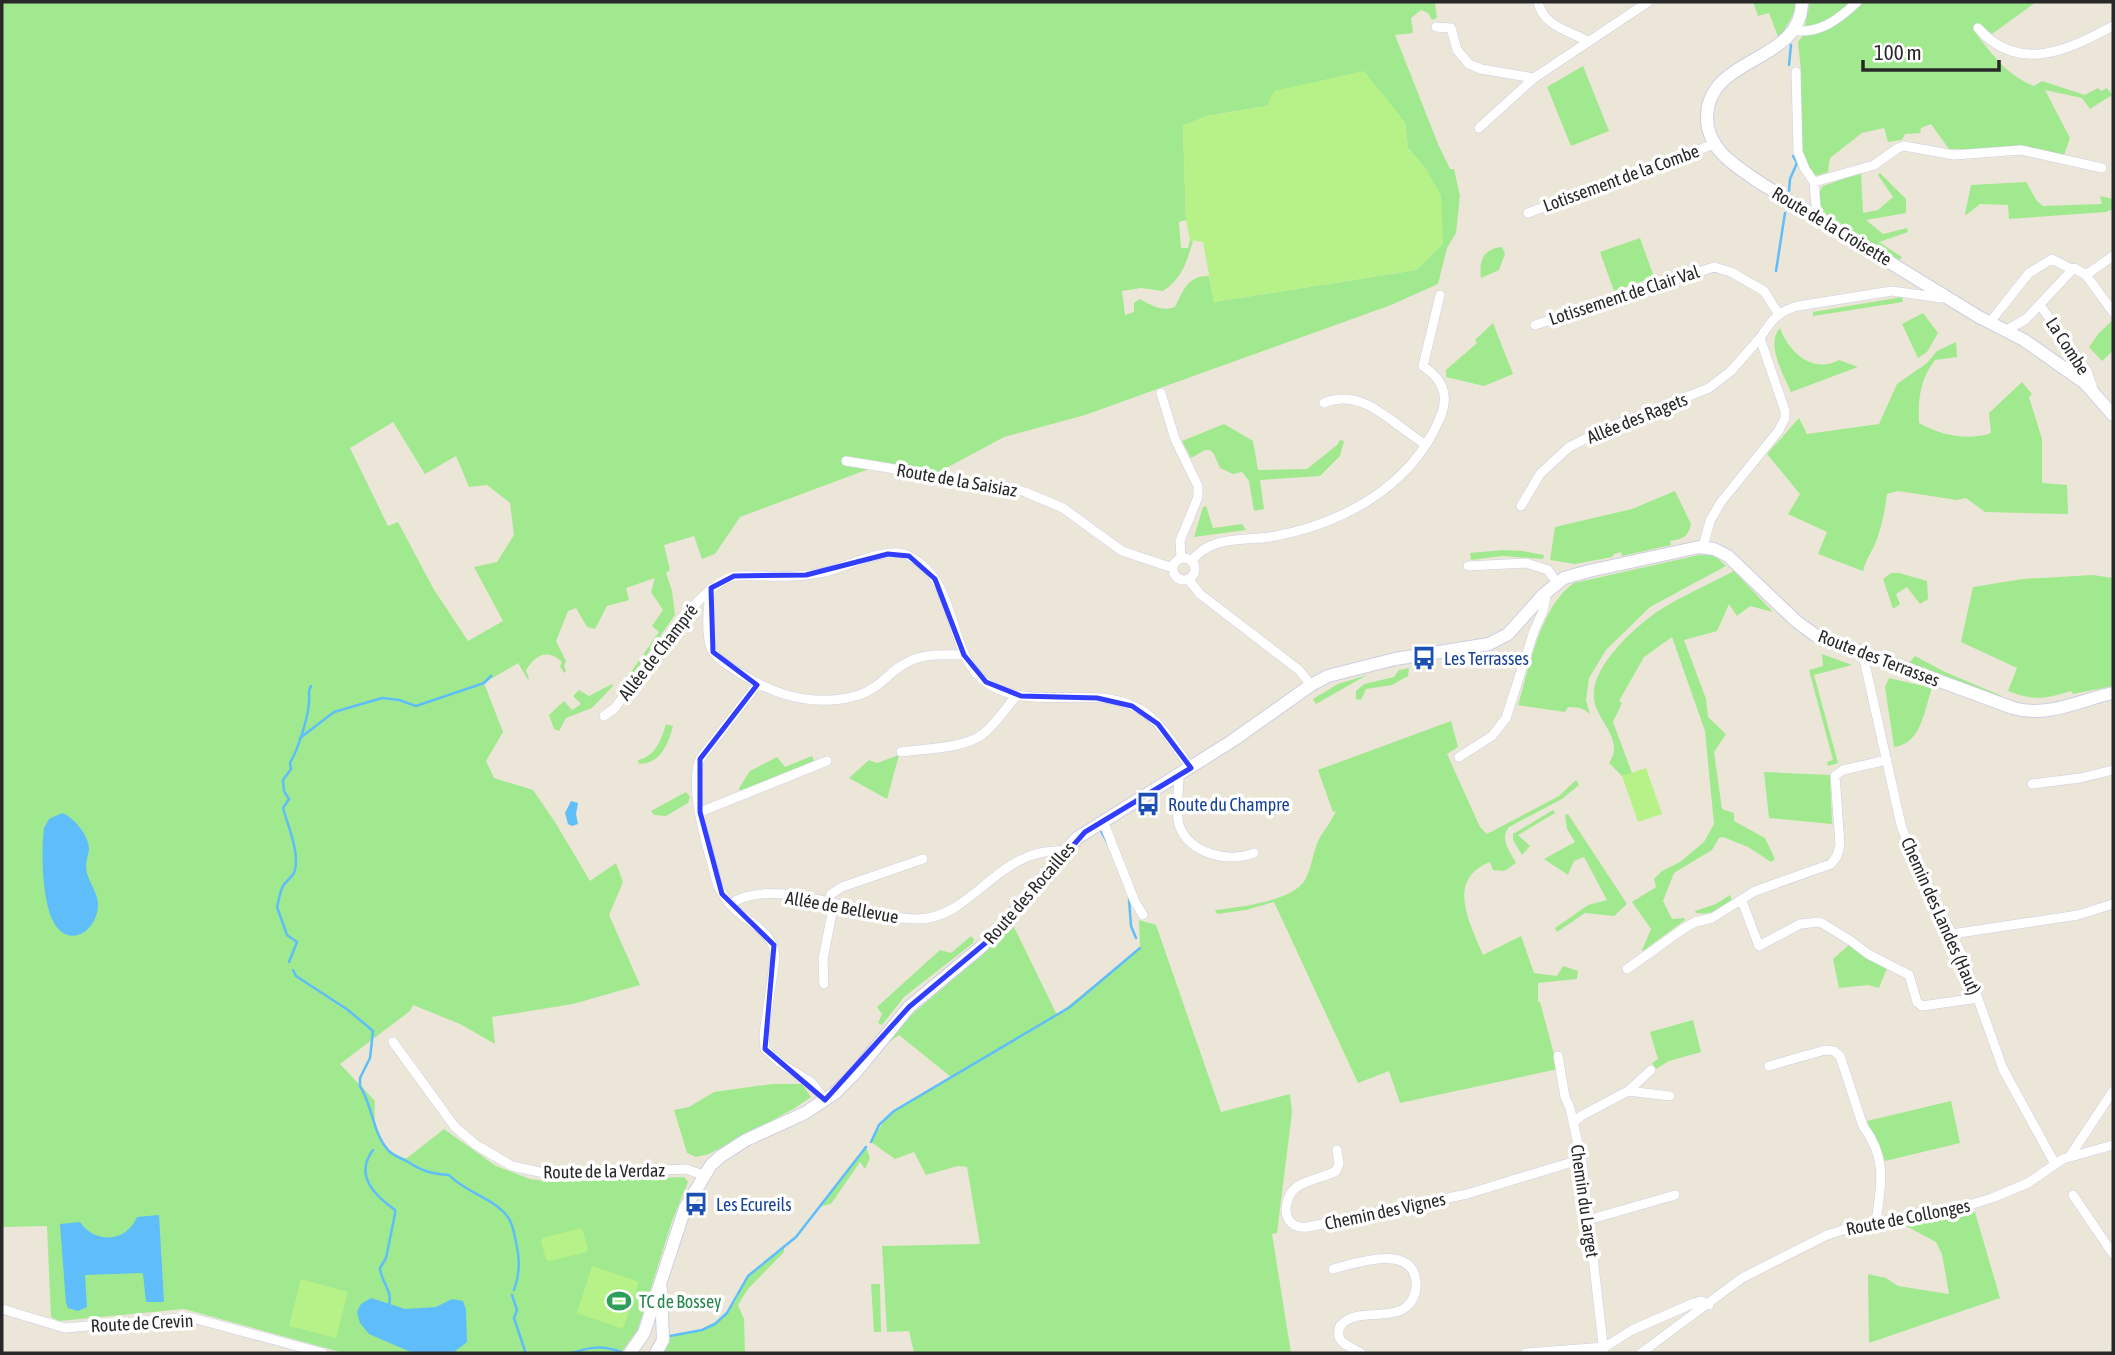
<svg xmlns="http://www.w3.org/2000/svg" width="2115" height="1355" font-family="'Asap Condensed',sans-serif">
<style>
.green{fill:#a1e98e;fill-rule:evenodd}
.pitch{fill:#b7f288}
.water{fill:#5fbdfa}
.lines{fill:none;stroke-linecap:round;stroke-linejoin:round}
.stream{stroke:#5fbdfa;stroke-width:2.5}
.street-casing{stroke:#cdcee3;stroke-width:10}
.secondary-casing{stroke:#cdcee3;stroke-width:14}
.street{stroke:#fff;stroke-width:9}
.secondary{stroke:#fff;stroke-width:12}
.marked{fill:none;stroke:#323eff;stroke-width:5;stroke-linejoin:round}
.labels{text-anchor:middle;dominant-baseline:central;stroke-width:7;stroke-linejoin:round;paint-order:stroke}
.street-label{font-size:18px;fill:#282828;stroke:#fff}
.transit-label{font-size:18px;fill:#164399;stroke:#fff;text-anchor:start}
.leisure-label{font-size:18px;fill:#27864d;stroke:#fff;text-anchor:start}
</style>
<rect width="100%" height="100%" fill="#ece6d8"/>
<path class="green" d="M2,2H1435L1437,18L1432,20L1428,13L1421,10L1411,18L1413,33L1395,35L1438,144L1450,169H1454L1460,196L1456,233L1447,248L1438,284L1391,305L1085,415L1004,437L937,473L867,462L869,469L740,517L715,554L702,559L694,536L664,545L670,570L666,573L672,591L675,615L629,680L626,679L659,632L652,626L663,610L651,592L655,578L626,588L629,600L607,606L595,629L587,627L576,608L568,611L556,641L566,661L564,666L566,671L564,673L560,666L562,662C548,648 535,655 526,670L529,679L528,680L518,663L484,683L503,732L486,761L494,778L533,790L555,822L590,881L616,863L623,882L609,915L640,985L573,1004L492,1017L495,1044L460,1024L413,1005L410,1011L340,1064L375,1101C373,1125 378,1144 399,1159L407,1158L444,1129L496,1166L530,1179L553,1182L684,1177L688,1182L672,1221L638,1329L621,1353H344L184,1309L59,1321L51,1317L47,1226L2,1227ZM1267,106L1405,122L1408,148L1426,169L1443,243L1416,270L1214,302L1209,276C1188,275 1183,291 1175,307C1162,312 1150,305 1140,299L1134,303V312L1125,315L1122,291L1141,288L1163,291C1182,279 1187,261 1193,241L1190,240L1188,248H1181L1179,222L1186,220L1183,126L1207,116ZM393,422L425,474L456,456L469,487L487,485L510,503L514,535L497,562L474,567L503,621L468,641L433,588L398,522L388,526L350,448Z
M1753,2H1796L1794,13L1779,39L1769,13L1758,16Z
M1810,2H2036L1992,34L1980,24L1974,31C1992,54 2006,75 2034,86L2042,81L2085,95L2098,88L2101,91L2107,88L2112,95L2090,109L2082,98L2045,90L2070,138L2063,158L2032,149H1949L1931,124L1921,128L1920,133L1905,134L1902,140L1888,142L1884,128L1862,133L1830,158L1828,172L1815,176L1801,155V70L1798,42L1803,35Z
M1583,66L1609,131L1571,146L1547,87Z
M1861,173L1863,213L1878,210L1893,197L1878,175L1880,173L1906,199V213L1866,220L1883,234L1907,228L1908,232L1879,242L1902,257L1899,260L1826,214C1818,205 1815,197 1823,186Z
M2026,182L2037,201L2043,206L2102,204L2100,196L2113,199V209L2106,212L2009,219L2008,205L1980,204L1966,215L1965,214L1971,185Z
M1640,238L1654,277L1614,291L1600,252Z
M1502,247L1505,254L1499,270L1481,278C1479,260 1483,249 1502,247Z
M1902,297L1903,302L1813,316V312Z
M1923,313L1938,333L1927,352L1918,358L1902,324Z
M2113,320V351L2102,361L2089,347L2099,333Z
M1493,323L1513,374L1484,386L1446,377V370L1477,343L1475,340Z
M1780,328C1789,353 1813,374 1839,360L1858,367L1791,392C1784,375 1765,344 1780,328Z
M1956,342L1957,357L1935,360C1920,379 1918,399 1919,423C1940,435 1968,441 1991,433L1989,413L2022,382L2032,394L2029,397L2042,439V483L2067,485L2068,514L1985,512L1966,498L1957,500L1898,491L1887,494C1885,510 1882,525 1877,539C1873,551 1866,558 1863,571L1818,554L1827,532L1788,514L1800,494L1767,454L1799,418L1807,434L1879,424L1897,384L1927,363L1937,351Z
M1224,424L1253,441L1258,470L1307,469L1337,445L1340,440L1344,441L1340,456L1320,476L1260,480L1264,509L1254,511L1249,481L1242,472L1233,474L1220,468L1214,454L1210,450H1205L1191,458L1182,441Z
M1675,491L1691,524C1688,537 1683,539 1670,541L1671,545L1622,556L1621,552L1614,554L1612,557L1575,564L1550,560L1555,527L1632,509Z
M1206,506L1213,528L1242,524L1246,530L1194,537L1203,507Z
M1503,550L1523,551L1544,555L1543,559L1502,556L1471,560L1470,553Z
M1699,555H1714L1726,566L1650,607L1606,650L1589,678L1586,700L1590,714C1583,708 1578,707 1568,707L1565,712L1518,705C1529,668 1541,605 1574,583Z
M1734,571L1773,612L1750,606L1737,616L1729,604L1717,631L1684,640L1706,699L1708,717L1726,734L1714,752L1722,809L1734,813V821L1765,838L1775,859L1771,862L1748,847L1723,837L1719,838L1712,850L1674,873L1663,901L1672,919L1684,918L1685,920L1643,951L1642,950L1651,929L1632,902L1656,887L1654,879L1662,871L1680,862L1704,842L1714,824L1705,731L1672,637L1644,657L1619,701L1622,703L1613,722L1632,773L1622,776L1609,763C1624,741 1601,725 1595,704C1585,671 1634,628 1658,611C1682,596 1709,584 1734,571Z
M1891,573H1899L1927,581L1928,599L1920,604L1907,587L1896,594L1900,604L1893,609L1883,579Z
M2093,575L2113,578V686L2073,694L2071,691C2045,699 2034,701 2008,691L2017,668L1961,642L1973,587L2023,579Z
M1822,654L1852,665L1814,675L1838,763L1828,766L1827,762L1833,760L1809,670L1823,666Z
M1915,656L1945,672L2002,696L2001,698L1909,663Z
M1409,668L1408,676L1392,685L1366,689L1361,700L1356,699V691L1364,684L1394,677L1399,670Z
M1367,675L1316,704L1313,699L1338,684Z
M1889,678L1932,688C1924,710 1922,743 1894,747L1885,687Z
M612,684L613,686L592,708L566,718L559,731L554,729L549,715L564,701L572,710L581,704L573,696L579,690L589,696Z
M1451,721L1458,747L1447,754L1480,827L1487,834L1559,796L1576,780L1579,785L1562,799L1509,827C1499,839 1510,851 1516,863L1504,871L1493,870L1490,862C1445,880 1470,923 1483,955L1521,936L1534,973L1557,976L1563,966L1578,971L1577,979L1538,983V1002H1540L1558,1069L1400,1103L1389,1071L1358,1083L1274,902L1246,910L1217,914L1215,910C1237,908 1293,901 1305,880C1312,867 1313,851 1319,839C1325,829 1331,822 1336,811L1333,812L1318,770Z
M666,724L673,726C668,744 661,764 639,764L638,760C656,756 661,740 666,724Z
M899,755L887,799L849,778L869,760L877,763Z
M812,756L814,761L740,791L739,788L750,771L777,757L785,767Z
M1764,772L1830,775L1832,824L1769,818Z
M686,792L690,797L688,803L666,816L654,815L651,811Z
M1553,810L1555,813L1518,835L1530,846L1522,855L1513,840V834Z
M1568,814L1627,904L1614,916L1585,913L1557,932L1555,928L1588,905L1607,900L1584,857L1574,861L1568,875L1544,859L1575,842L1567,829L1565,815Z
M1730,895L1732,900C1718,909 1714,915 1696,913L1695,911L1716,904Z
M1139,920L1156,925L1221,1112L1290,1094L1292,1112L1277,1233L1272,1234L1291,1353H914L909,1331L887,1332L882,1246L980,1244L967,1167L958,1166L926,1175L914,1152L895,1159L871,1142C887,1109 920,1095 951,1077L899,1035L888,1043L887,1041L909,1017L1014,927L1057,1015L1140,948Z
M971,936L974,939L973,943L904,997L882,1025L878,1023L882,1014L877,1007L940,950L951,953Z
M1849,945L1866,958L1887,968L1879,988L1868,985L1839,988L1833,959Z
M1693,1020L1701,1052L1669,1061L1656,1069L1652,1063L1658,1059L1650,1032Z
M772,1084H802L811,1097L795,1108L709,1154L696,1157L687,1153L674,1110L689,1107L714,1092Z
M1951,1101L1960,1143L1885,1161L1867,1121Z
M866,1147L870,1158L865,1169L860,1162L831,1204L818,1207Z
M1975,1212L2000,1298L1869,1343L1868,1274L1886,1278L1898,1286L1949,1294L1942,1254L1936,1242L1906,1226L1912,1222Z
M784,1247V1252L748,1289L738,1305L744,1319L745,1353H662L670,1336L695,1332L721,1319L735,1302L748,1276Z
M871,1284H880L881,1332H874Z"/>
<path class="pitch" d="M1364,71L1405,122L1408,148L1426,169L1441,195L1443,243L1416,270L1214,302L1203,242L1190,240L1186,220L1183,126L1207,116L1267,106L1274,91Z
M1646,768L1662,814L1638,822L1622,776Z
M582,1228L588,1249L587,1252L548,1261L546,1259L541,1241L543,1238Z
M592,1266L639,1282L623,1329L577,1313Z
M301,1279L348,1292L336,1338L289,1326Z"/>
<path class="water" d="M571,801L578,803L576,814L578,824L572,826L568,824L565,813Z
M62,813C74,817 90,837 89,850C88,856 86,861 86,866C86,881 99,891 98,907C95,935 65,949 52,919C42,896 41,853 44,828L49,819Z
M159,1215L164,1302H146L143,1274L141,1273L85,1275L87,1307L78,1311L68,1308L66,1303L60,1224L80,1222C95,1244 126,1243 137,1217Z
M371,1298L405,1309L436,1307L452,1299L463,1301L466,1310L467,1342L453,1353H413L369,1334L360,1323L357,1312L361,1304Z"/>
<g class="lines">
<path class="stream" d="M1789,65L1791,45
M1789,191L1790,179L1797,163L1793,156
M1776,271L1785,213
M300,738L334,712L382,698L399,700L416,706L484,683L491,676
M1101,831L1108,844
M1129,899L1131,926L1136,938
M289,962L297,942L287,935L277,907C279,900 280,891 283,886C286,881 291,878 294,873C301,856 288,826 283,808L289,799L284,791L283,780L291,769L290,763C298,749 308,719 309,702C310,695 307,692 311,686
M293,970L296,976L348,1010L373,1031L370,1058L360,1078V1086C373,1106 372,1133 389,1151C395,1157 402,1158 408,1162C422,1171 432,1174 449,1175C465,1192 493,1198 507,1216C513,1223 514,1233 516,1242C520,1258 520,1274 514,1290
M871,1142L879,1125L894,1111L1070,1007L1140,948
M373,1150C354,1175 374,1195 395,1210V1214L386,1258L380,1268C381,1282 393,1291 389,1305
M512,1295L517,1310L514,1318L525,1351
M670,1336L702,1330L715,1324L727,1313L748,1276L796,1237L866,1147
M572,1353C590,1347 602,1345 621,1352"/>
<g class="street-casing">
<path id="street" d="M1538,2C1543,26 1568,30 1587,41
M1436,27L1451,28L1457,50L1469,64L1481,69L1534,78
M1978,28C2019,75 2070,49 2113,26
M1793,30C1819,35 1839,19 1857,2
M1796,72L1798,152L1805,169L1814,182L1817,218
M1479,128L1534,78L1648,2
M1814,182L1874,165L1898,148L1904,146L1954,155L2021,150L2102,168
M1528,213L1714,144
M2086,275L2113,256
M2040,305L2087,371L2093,389
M1990,322L2029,273L2052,259L2071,269
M1535,325L1714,267L1731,272L1764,291L1778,313
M2007,330L2026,319L2074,268L2086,275L2113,312
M1161,393L1175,439L1198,486V497L1180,541L1181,558
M1324,403C1363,386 1394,426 1425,444
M846,461L901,470L952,481L1004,486L1025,492L1063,508L1122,551L1173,568
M1521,506L1540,474L1569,447L1605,429L1709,388L1731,371L1760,338
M1703,547L1710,521L1721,502L1779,430L1785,418V411L1760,338C1771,321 1778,311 1798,306L1892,291L1942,298
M1173 569a11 11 0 1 1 22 0a11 11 0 1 1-22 0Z
M1191,561C1213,535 1240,541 1270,537C1340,525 1410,488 1439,420C1450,397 1444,380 1423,366L1440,295
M1468,566L1526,563L1548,570L1557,583
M1188,579L1200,594L1299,670L1311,685
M711,588C708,606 704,635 713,652C719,661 730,666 738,672C775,696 816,708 859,695C874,690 882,681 894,671C915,653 938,654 964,655
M1863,655L1901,825L1907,842L1963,957L2003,1069L2055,1164
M757,685L700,759C688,791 709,852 718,886C723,896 729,905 738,912C754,926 775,934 775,958L764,1034L765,1049L780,1063L811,1082L825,1100
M604,716L615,708C638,677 699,584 734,576C764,575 796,579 825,572C845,567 888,546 907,555C961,580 945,654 987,683C1035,715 1099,679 1147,714C1165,728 1177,750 1191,768
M901,752C924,749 966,748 983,734C996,724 1006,708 1016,696
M1459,757L1492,736L1506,718L1534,631L1543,611L1547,592
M1179,775C1179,791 1175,809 1179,825C1189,854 1229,863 1254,853
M2032,784L2080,778L2113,770
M700,812L827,761
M1103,821L1135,902L1143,915
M1742,901L1759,946L1800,924L1820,922L1851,941L1868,954L1909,975L1917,1002L1922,1006L1978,998
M828,902L831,894L842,887L923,859
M730,904C778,873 864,920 918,919C974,918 997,847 1064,851
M1952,934L2078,915L2113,904
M1627,969L1683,929L1695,922L1712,918L1755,891L1831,864L1837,856L1840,845L1835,776L1843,770L1887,760
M824,984L823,959L834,903
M393,1042L455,1127L476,1145L512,1166L553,1175L686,1169L703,1175
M1558,1056L1565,1097L1570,1108L1582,1162L1604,1353
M1769,1066L1825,1050L1834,1051L1840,1056L1863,1126C1888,1159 1881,1185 1876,1222
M1628,1091L1651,1070
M1573,1123L1581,1116L1628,1091L1670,1096
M1337,1150L1339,1164L1336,1171C1318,1181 1292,1179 1287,1203C1285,1209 1286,1215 1289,1220C1293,1227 1300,1228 1308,1227L1467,1194L1569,1163L1582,1162
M2070,1156L2113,1091
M2073,1195L2113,1254
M1588,1220L1675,1195
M1333,1269C1356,1263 1413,1243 1416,1282C1417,1292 1413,1301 1406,1307C1388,1321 1356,1307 1340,1326C1334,1344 1349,1345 1361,1353
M2,1309L65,1328L189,1317L323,1353
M1526,1353L1605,1347L1632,1330L1694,1303L1701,1301L1709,1305
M1641,1353L1742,1278L1827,1235L1852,1227L1966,1206L1992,1198L2028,1183L2063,1159L2113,1145"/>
</g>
<g class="secondary-casing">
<path id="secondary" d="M1802,2C1801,64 1709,55 1707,116C1706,150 1737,167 1762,184L1979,317L2024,340L2085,383L2113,415
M630,1353L644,1333L685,1208L711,1165L721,1156L746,1140L805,1113L835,1093L856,1072L909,1007L980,948L1000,929L1077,838L1232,741L1311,685L1328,676L1395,659L1489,644L1508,634L1543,595L1564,578L1589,571L1699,547L1714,549L1728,556L1796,621L1815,635L2013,708C2048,718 2080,700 2113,693
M656,1353L663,1340L661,1289"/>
</g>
<use href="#street" class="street"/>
<use href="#secondary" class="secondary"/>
</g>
<path class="marked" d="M888,554L909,556L935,579L964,655L986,682L1021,696L1097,698L1132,706L1158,724L1191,768L1085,832L989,940L909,1007L825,1100L765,1049L774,945L722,894L700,812V759L757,685L713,652L711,588L734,576L806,575Z"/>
<defs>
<g id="bus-bare" transform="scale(1.89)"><path d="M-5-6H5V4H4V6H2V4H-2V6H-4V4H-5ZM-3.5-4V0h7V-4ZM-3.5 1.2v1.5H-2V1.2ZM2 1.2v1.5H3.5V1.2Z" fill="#1a4fb4" stroke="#fff" stroke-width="2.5" paint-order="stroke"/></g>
<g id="stadium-bare" transform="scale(1.89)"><path d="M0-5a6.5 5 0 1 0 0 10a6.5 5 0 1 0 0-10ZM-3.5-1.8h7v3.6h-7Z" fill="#2e9e5b" stroke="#fff" stroke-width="2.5" paint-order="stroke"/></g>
</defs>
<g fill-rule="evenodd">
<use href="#bus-bare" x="1424" y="658"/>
<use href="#bus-bare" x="1148" y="804"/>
<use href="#bus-bare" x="696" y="1204"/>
<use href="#stadium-bare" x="619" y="1301"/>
</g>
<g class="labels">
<g class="street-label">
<text transform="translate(1621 178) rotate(-20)">Lotissement de la Combe</text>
<text transform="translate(1832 226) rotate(31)">Route de la Croisette</text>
<text transform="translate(1624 295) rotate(-18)">Lotissement de Clair Val</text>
<text transform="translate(2068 346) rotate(57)">La Combe</text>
<text transform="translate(1637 418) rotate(-22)">Allée des Ragets</text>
<text transform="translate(957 480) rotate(10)">Route de la Saisiaz</text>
<text transform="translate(658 652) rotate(-52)">Allée de Champré</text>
<text transform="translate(1879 658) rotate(21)">Route des Terrasses</text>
<text transform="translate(1029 893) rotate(-49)">Route des Rocailles</text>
<text transform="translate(842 907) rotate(10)">Allée de Bellevue</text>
<text transform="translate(1941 916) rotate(66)">Chemin des Landes (Haut)</text>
<text transform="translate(604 1171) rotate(-1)">Route de la Verdaz</text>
<text transform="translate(1585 1201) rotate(82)">Chemin du Larget</text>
<text transform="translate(1385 1211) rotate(-12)">Chemin des Vignes</text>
<text transform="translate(1908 1217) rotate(-11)">Route de Collonges</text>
<text transform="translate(142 1323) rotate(-3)">Route de Crevin</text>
</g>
<g class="transit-label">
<text x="1444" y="658">Les Terrasses</text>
<text x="1168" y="804">Route du Champre</text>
<text x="716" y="1204">Les Ecureils</text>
</g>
<g class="leisure-label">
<text x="639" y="1301">TC de Bossey</text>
</g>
</g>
<rect width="2115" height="1355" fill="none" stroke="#282828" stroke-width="7"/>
<path d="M1863 60v10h136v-10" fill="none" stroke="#282828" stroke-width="3.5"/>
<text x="1874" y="60" font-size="21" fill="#282828" stroke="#ffffff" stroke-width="5" paint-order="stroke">100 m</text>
</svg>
